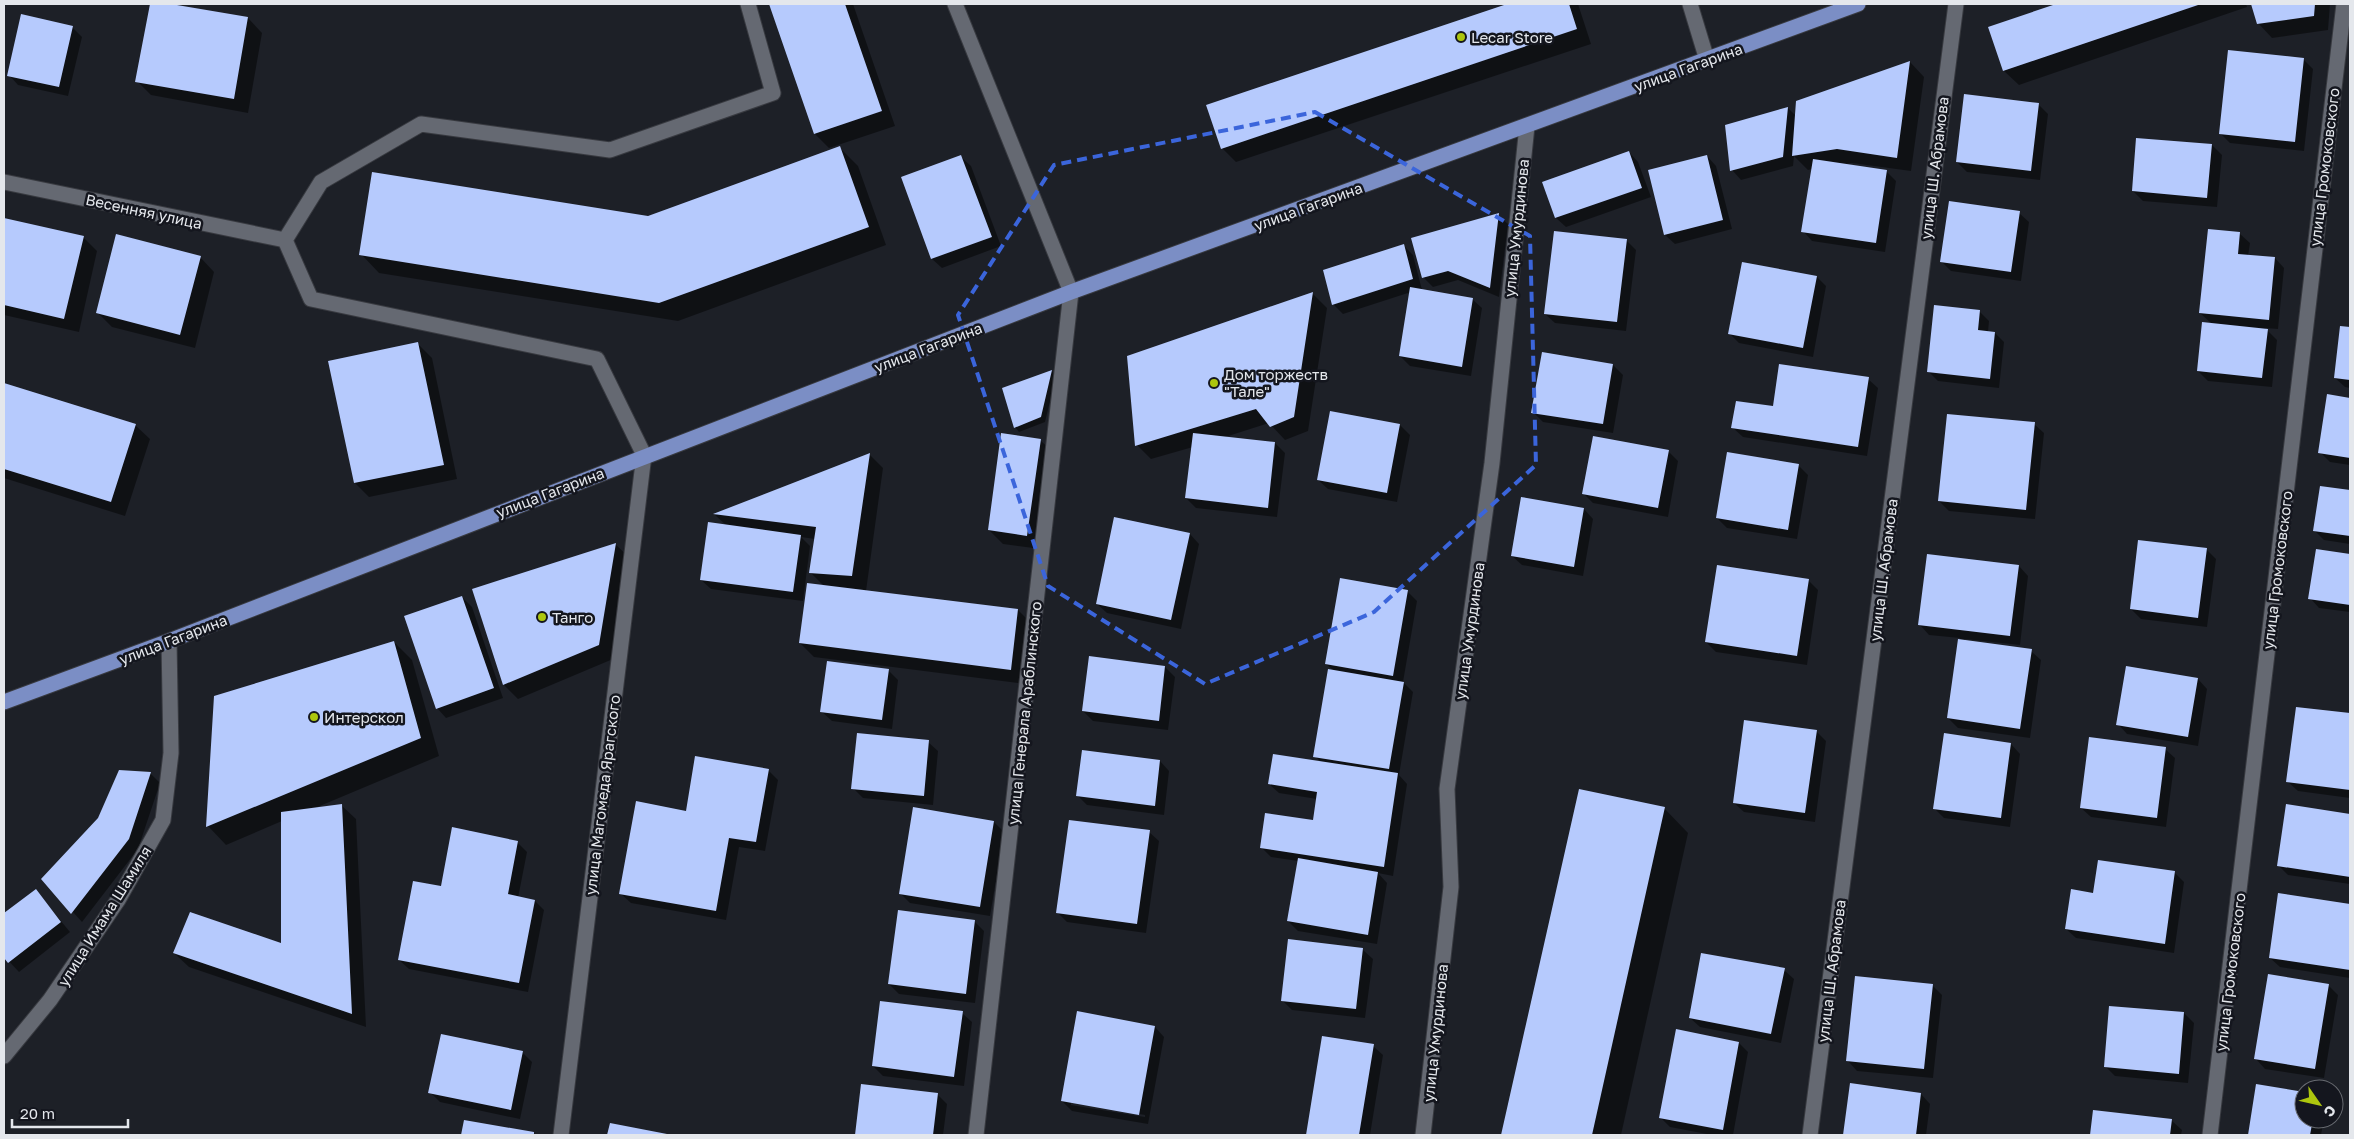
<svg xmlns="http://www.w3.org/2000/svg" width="2354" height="1139" font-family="'Golos Text',sans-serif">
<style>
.shadow{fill:#0007;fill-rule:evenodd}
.building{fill:#b6cafd}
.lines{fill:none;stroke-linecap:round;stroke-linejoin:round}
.minor-casing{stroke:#383a40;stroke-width:17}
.major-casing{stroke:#383a40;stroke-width:17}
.minor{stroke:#656972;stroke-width:15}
.major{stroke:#7b8ec5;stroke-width:15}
.marked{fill:none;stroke:#3b65db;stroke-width:4;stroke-dasharray:10 6;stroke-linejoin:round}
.poi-dot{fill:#adc60e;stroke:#14161e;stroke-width:2}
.labels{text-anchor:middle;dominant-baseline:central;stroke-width:5;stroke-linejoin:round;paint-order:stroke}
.poi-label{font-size:15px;fill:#e4e7ec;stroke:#14161e;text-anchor:start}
.street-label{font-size:15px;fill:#e4e7ec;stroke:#14161e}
</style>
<rect width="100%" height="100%" fill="#1d2027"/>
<path class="shadow" d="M151,4H164L248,18L262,33L248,113L151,95L137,81Z
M770,4H853L895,126L829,148L815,134Z
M1511,4H1578L1591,44L1236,162L1222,148L1207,106Z
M2060,4H2246L2247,7L2019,85L2004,71L1990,27Z
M2252,4H2330L2328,30L2272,38L2258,23Z
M72,27L82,37L68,96L18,85L9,75Z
M2303,59L2313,69L2304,151L2230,143L2220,133Z
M1910,62L1924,77L1911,171L1852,163L1845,164L1886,171L1896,181L1885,252L1812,241L1803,231L1812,169L1808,170L1794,156L1793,166L1741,180L1732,170L1788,108L1796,116L1797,102Z
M2038,104L2048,114L2040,180L1967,172L1957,162Z
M2212,145L2222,155L2217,207L2143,201L2133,191Z
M840,148L858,166L886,245L678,321L379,273L361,254L648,217Z
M1629,152L1638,162L1651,197L1566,227L1556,218L1543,183Z
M1707,156L1716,166L1732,229L1675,244L1665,235L1649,171Z
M961,157L971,166L1001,246L942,268L932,259L903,178Z
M2019,213L2029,222L2021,281L1951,271L1941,261Z
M1498,215L1508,224L1499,297L1458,280L1433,287L1423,277Z
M4,219L83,237L97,251L79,332L4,315Z
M2240,234L2250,243L2248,256L2275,258L2284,268L2278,329L2265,328L2277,340L2272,387L2208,381L2198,371L2212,324L2200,313Z
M1626,240L1636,250L1626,331L1555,323L1545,314Z
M1403,245L1413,255L1422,290L1472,299L1482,308L1471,376L1410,366L1400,356L1411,292L1343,314L1333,304Z
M200,257L214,272L195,348L112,327L98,313Z
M1817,277L1826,286L1813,357L1739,343L1729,333Z
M1313,294L1327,308L1308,431L1285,440L1269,423L1222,438L1275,443L1285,453L1277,517L1196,508L1186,498L1193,447L1151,459L1137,445L1128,357Z
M1979,311L1989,321L1988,332L1995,333L2004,342L1999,388L1938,381L1928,371Z
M2341,327L2350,328V388L2345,387L2335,378Z
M417,343L432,358L457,479L369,497L355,483L330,362Z
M1543,354L1613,365L1623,375L1613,433L1543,422L1533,412Z
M1052,371L1056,376L1045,422L1019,432L1015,427Z
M1868,379L1878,388L1867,456L1743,437L1733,428L1774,408Z
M4,384L135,425L150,439L125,516L4,478Z
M2329,396L2350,399V465L2330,462L2320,452Z
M2034,424L2044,433L2035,519L1949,511L1939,501Z
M1400,425L1410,435L1397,502L1328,489L1318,480Z
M1040,440L1055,454L1041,549L1003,544L989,530Z
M1668,451L1678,461L1668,517L1593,503L1584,494Z
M869,454L883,468L866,591L1018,610L1032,624L1025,684L814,657L800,643L824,586L810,572L815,539L801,537L810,546L803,601L711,589L701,580L727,526L715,515Z
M1798,465L1808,475L1797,539L1727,528L1717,518Z
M2321,488L2350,492V544L2324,540L2315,531Z
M1584,509L1593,519L1583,576L1522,565L1512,556Z
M1190,534L1199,544L1181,629L1107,613L1097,604Z
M615,544L630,558L613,659L518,699L504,685L473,590Z
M2206,549L2216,559L2207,627L2141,619L2131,609Z
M2317,550L2350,555V612L2319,608L2310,598Z
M2019,566L2028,576L2020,645L1965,639V641L2031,651L2041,660L2030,738L1958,728L1948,718L1960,638L1929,635L1920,625Z
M1808,580L1818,590L1807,665L1716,652L1706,642Z
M1407,591L1417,601L1403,682L1413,692L1399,775L1407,784L1393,876L1378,873L1387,883L1377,944L1298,931L1288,921L1298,861L1271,857L1261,847L1314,822L1317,799L1279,793L1269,784L1321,762L1315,756L1334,671L1326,664Z
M462,597L472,607L503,698L446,718L437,708Z
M394,642L412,660L439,756L315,808L341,805L356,819L366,1027L189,967L174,953L282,944V821L226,845L208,826L215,697Z
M1165,667L1175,677L1168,730L1093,721L1083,711Z
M888,670L898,680L892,729L832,721L822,712Z
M2198,679L2207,689L2198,746L2127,734L2118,724Z
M2297,708L2350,715V798L2298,791L2288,782Z
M1816,731L1826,741L1815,822L1744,812L1734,803Z
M928,742L938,751L933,805L863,798L853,788Z
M2011,744L2020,754L2010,827L1944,818L1934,808Z
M2165,749L2175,758L2166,827L2091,817L2081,808Z
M1160,761L1169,771L1164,815L1087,805L1077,795Z
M768,770L778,780L765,851L739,847L726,920L631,903L621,894L687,812Z
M150,773L160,783L138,849L82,922L43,879Z
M1580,790L1664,808L1688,833L1621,1135H1502Z
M2287,806L2350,815V884L2288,875L2278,865Z
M994,822L1004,832L990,916L910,903L900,893Z
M1149,832L1159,841L1146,933L1067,922L1058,913Z
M517,842L527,852L518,898L535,901L544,910L528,992L409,969L399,960Z
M2175,873L2184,882L2174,953L2076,938L2066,929L2094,894Z
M36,891L70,932L19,972L4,956V915Z
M2279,895L2350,905V978L2280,967L2270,958Z
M974,921L984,931L975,1003L899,994L889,984Z
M1363,950L1373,959L1365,1018L1292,1010L1282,1000Z
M1784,970L1794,979L1781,1043L1700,1027L1690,1018Z
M1932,985L1942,995L1933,1078L1857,1071L1848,1061Z
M2328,985L2338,995L2324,1078L2265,1069L2256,1059Z
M962,1013L972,1022L964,1086L883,1076L873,1066Z
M2184,1013L2194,1023L2188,1083L2115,1076L2105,1066Z
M1155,1027L1164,1037L1148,1124L1072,1111L1062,1101ZM1071,1102L1145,1115V1117L1071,1105Z
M1323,1038L1373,1046L1383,1055L1370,1135H1308Z
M1739,1043L1748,1052L1733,1135H1712L1670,1127L1660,1117Z
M522,1052L532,1062L520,1119L440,1102L430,1092Z
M862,1085L937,1094L947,1104L943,1135H856Z
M1851,1085L1921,1094L1930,1104L1926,1135H1844Z
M2257,1085L2304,1093V1119H2324L2321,1135H2249Z
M2095,1111L2172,1121L2182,1130L2181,1135H2092Z
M465,1122L534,1133L536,1135H463Z
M611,1125L665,1135H609Z"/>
<path class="building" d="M150,4H171L248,17L234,99L135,82Z
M769,4H845L882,111L814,134Z
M1507,4H1569L1577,29L1221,149L1206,105Z
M2056,4H2201L2003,71L1988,27Z
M2251,4H2315L2314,16L2257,24Z
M21,14L73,26L59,87L7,76Z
M2228,50L2304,58L2295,142L2219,134Z
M1910,61L1897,158L1837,149L1792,156L1796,101Z
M1964,94L2039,103L2031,171L1956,162Z
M1788,107L1783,157L1730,171L1725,125Z
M2136,138L2212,144L2207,198L2132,191Z
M840,146L869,227L659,303L359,255L372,172L648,216Z
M1629,151L1642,188L1555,218L1542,182Z
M961,155L992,237L931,259L901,177Z
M1707,155L1723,220L1664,235L1648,170Z
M1813,159L1887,170L1876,243L1801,232Z
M1949,201L2020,211L2011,272L1940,262Z
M1499,213L1490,288L1448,271L1422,278L1411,238Z
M4,218L84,236L64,319L4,305Z
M2208,229L2240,232L2238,254L2275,257L2269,320L2199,313Z
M1554,231L1627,239L1617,322L1544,314Z
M116,234L201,256L180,335L96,313Z
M1404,244L1413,279L1332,305L1323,270Z
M1742,262L1817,276L1803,348L1728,334Z
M1410,287L1473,298L1462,367L1399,356Z
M1313,292L1294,417L1270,427L1256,409L1135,446L1127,356Z
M1934,305L1980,310L1978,330L1995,332L1990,379L1927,372Z
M2202,322L2268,329L2262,378L2197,371Z
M2340,326L2350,327V380L2334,378Z
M418,342L444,465L354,483L328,361Z
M1542,352L1613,364L1603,424L1531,413Z
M1779,364L1869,377L1858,447L1731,428L1736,401L1773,406Z
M1052,370L1041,417L1014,428L1002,388Z
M4,383L136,424L111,502L4,469Z
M2327,394L2350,398V458L2318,453Z
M1330,411L1400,424L1387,493L1317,480Z
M1947,414L2035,422L2026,510L1938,501Z
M1001,433L1041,439L1027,536L988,530Z
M1193,433L1275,442L1268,508L1185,498Z
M1593,436L1669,450L1658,508L1582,494Z
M1727,452L1799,464L1788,530L1716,518Z
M870,453L852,576L809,573L816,527L713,514Z
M2320,486L2350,490V536L2313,531Z
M1521,497L1584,508L1574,567L1511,556Z
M1114,517L1190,533L1171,620L1096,604Z
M708,522L801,535L793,592L700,580Z
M2138,540L2207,548L2198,618L2130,609Z
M616,543L599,645L503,685L472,589Z
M2316,549L2350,554V605L2308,599Z
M1927,554L2019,565L2010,636L1918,625Z
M1717,565L1809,579L1797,656L1705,642Z
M1340,578L1408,590L1393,676L1325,664Z
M807,583L1018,609L1011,670L799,643Z
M462,596L494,688L436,709L404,616Z
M1958,639L2032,649L2020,729L1947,718Z
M394,641L421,738L206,827L214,696Z
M1089,656L1165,666L1159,721L1082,711Z
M827,661L889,669L882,720L820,712Z
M2126,666L2198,678L2188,737L2116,725Z
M1328,669L1404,682L1389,769L1313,757Z
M2296,707L2350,713V790L2286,782Z
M1744,720L1817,730L1805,813L1733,803Z
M857,733L929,740L924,796L851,789Z
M1944,733L2011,743L2001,818L1933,809Z
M2089,737L2166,747L2157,818L2080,808Z
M1082,750L1160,760L1155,806L1076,796Z
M1273,754L1398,773L1384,867L1260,848L1265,813L1313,820L1317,792L1268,784Z
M695,756L769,769L756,842L729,838L716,911L619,894L636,801L686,811Z
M119,770L151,772L129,839L71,914L41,879L98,818Z
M1579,789L1665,807L1592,1135H1501Z
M342,804L352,1014L173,953L190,912L281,943V812Z
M2286,804L2350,814V877L2277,866Z
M913,807L994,821L980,907L899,894Z
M1069,820L1150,830L1137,924L1056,913Z
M452,827L518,841L508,894L535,900L519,983L398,960L413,881L441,886Z
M1298,858L1378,872L1368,935L1287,921Z
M2098,860L2175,871L2165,944L2065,929L2071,889L2093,893Z
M36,889L61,922L8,963L4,958V913Z
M2278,893L2350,904V970L2269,958Z
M898,910L975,920L966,994L888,984Z
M1288,939L1363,948L1356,1009L1281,1001Z
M1701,953L1785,968L1771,1034L1689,1018Z
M2268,974L2329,984L2315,1069L2254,1059Z
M1855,976L1933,984L1924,1069L1846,1061Z
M880,1001L963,1011L954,1077L872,1066Z
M2109,1006L2184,1012L2179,1074L2104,1067Z
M1077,1011L1155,1026L1139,1115L1061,1101Z
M1676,1029L1739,1042L1723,1130L1659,1118Z
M441,1034L523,1051L511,1110L428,1093Z
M1322,1036L1374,1044L1359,1135H1306Z
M1850,1083L1921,1093L1916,1135H1843Z
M861,1084L938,1093L933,1135H855Z
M2256,1084L2304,1092V1119H2313L2310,1135H2248Z
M2093,1110L2172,1119L2170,1135H2090Z
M464,1120L534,1132V1135H461Z
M610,1123L667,1134V1135H607Z"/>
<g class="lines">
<g class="minor-casing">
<path id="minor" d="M955,4L1071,292L976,1135
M1690,4L1707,60
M4,182L285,240
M285,240L311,299L597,359L644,455L561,1135
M285,240L321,182L421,124L610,150L773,93L748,4
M4,1056L50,1000L118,900L163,820L171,753L169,641
M1423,1135L1451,887L1447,789L1492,463L1527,126
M1810,1135L1956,4
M2210,1135L2344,4"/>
</g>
<g class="major-casing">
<path id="major" d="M4,702L169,641L1071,292L1858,4"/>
</g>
<use href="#minor" class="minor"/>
<use href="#major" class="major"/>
</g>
<path class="marked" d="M1315,112L1530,236L1536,465L1374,612L1205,684L1048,586L958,315L1054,165Z"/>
<g class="poi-dot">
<circle cx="1461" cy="37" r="5"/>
<circle cx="1214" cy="383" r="5"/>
<circle cx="542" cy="617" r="5"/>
<circle cx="314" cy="717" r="5"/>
</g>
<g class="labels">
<g class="poi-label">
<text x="1471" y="37">Lecar Store</text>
<text x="1224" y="374">Дом торжеств<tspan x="1224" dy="17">"Тале"</tspan></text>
<text x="552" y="617">Танго</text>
<text x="324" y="717">Интерскол</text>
</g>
<g class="street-label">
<text transform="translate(1688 67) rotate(-20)">улица Гагарина</text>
<text transform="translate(2324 167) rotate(-83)">улица Громоковского</text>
<text transform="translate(1934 168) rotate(-83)">улица Ш. Абрамова</text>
<text transform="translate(1308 206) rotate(-20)">улица Гагарина</text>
<text transform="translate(144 211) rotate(12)">Весенняя улица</text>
<text transform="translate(1516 228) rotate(-84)">улица Умурдинова</text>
<text transform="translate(928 347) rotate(-21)">улица Гагарина</text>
<text transform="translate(550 492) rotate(-21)">улица Гагарина</text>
<text transform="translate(1883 570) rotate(-83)">улица Ш. Абрамова</text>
<text transform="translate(2277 570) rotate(-83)">улица Громоковского</text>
<text transform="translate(1469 631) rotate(-82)">улица Умурдинова</text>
<text transform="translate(173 639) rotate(-21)">улица Гагарина</text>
<text transform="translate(1024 713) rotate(-84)">улица Генерала Араблинского</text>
<text transform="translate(602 795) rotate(-83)">улица Магомеда Ярагского</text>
<text transform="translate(104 916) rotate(-58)">улица Имама Шамиля</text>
<text transform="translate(1831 971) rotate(-83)">улица Ш. Абрамова</text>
<text transform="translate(2230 972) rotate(-83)">улица Громоковского</text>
<text transform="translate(1435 1033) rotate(-84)">улица Умурдинова</text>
</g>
</g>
<rect width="2354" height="1139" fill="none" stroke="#e4e7ec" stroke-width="10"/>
<g transform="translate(2319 1104) rotate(124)"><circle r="24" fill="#14161e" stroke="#676a70"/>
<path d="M0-4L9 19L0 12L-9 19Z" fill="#adc60e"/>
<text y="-8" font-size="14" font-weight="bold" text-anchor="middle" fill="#e4e7ec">С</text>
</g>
<path d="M12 1119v8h116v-8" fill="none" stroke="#e4e7ec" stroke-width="2.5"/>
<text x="20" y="1119" font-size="15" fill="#e4e7ec" stroke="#14161e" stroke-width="4" paint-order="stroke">20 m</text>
</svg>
